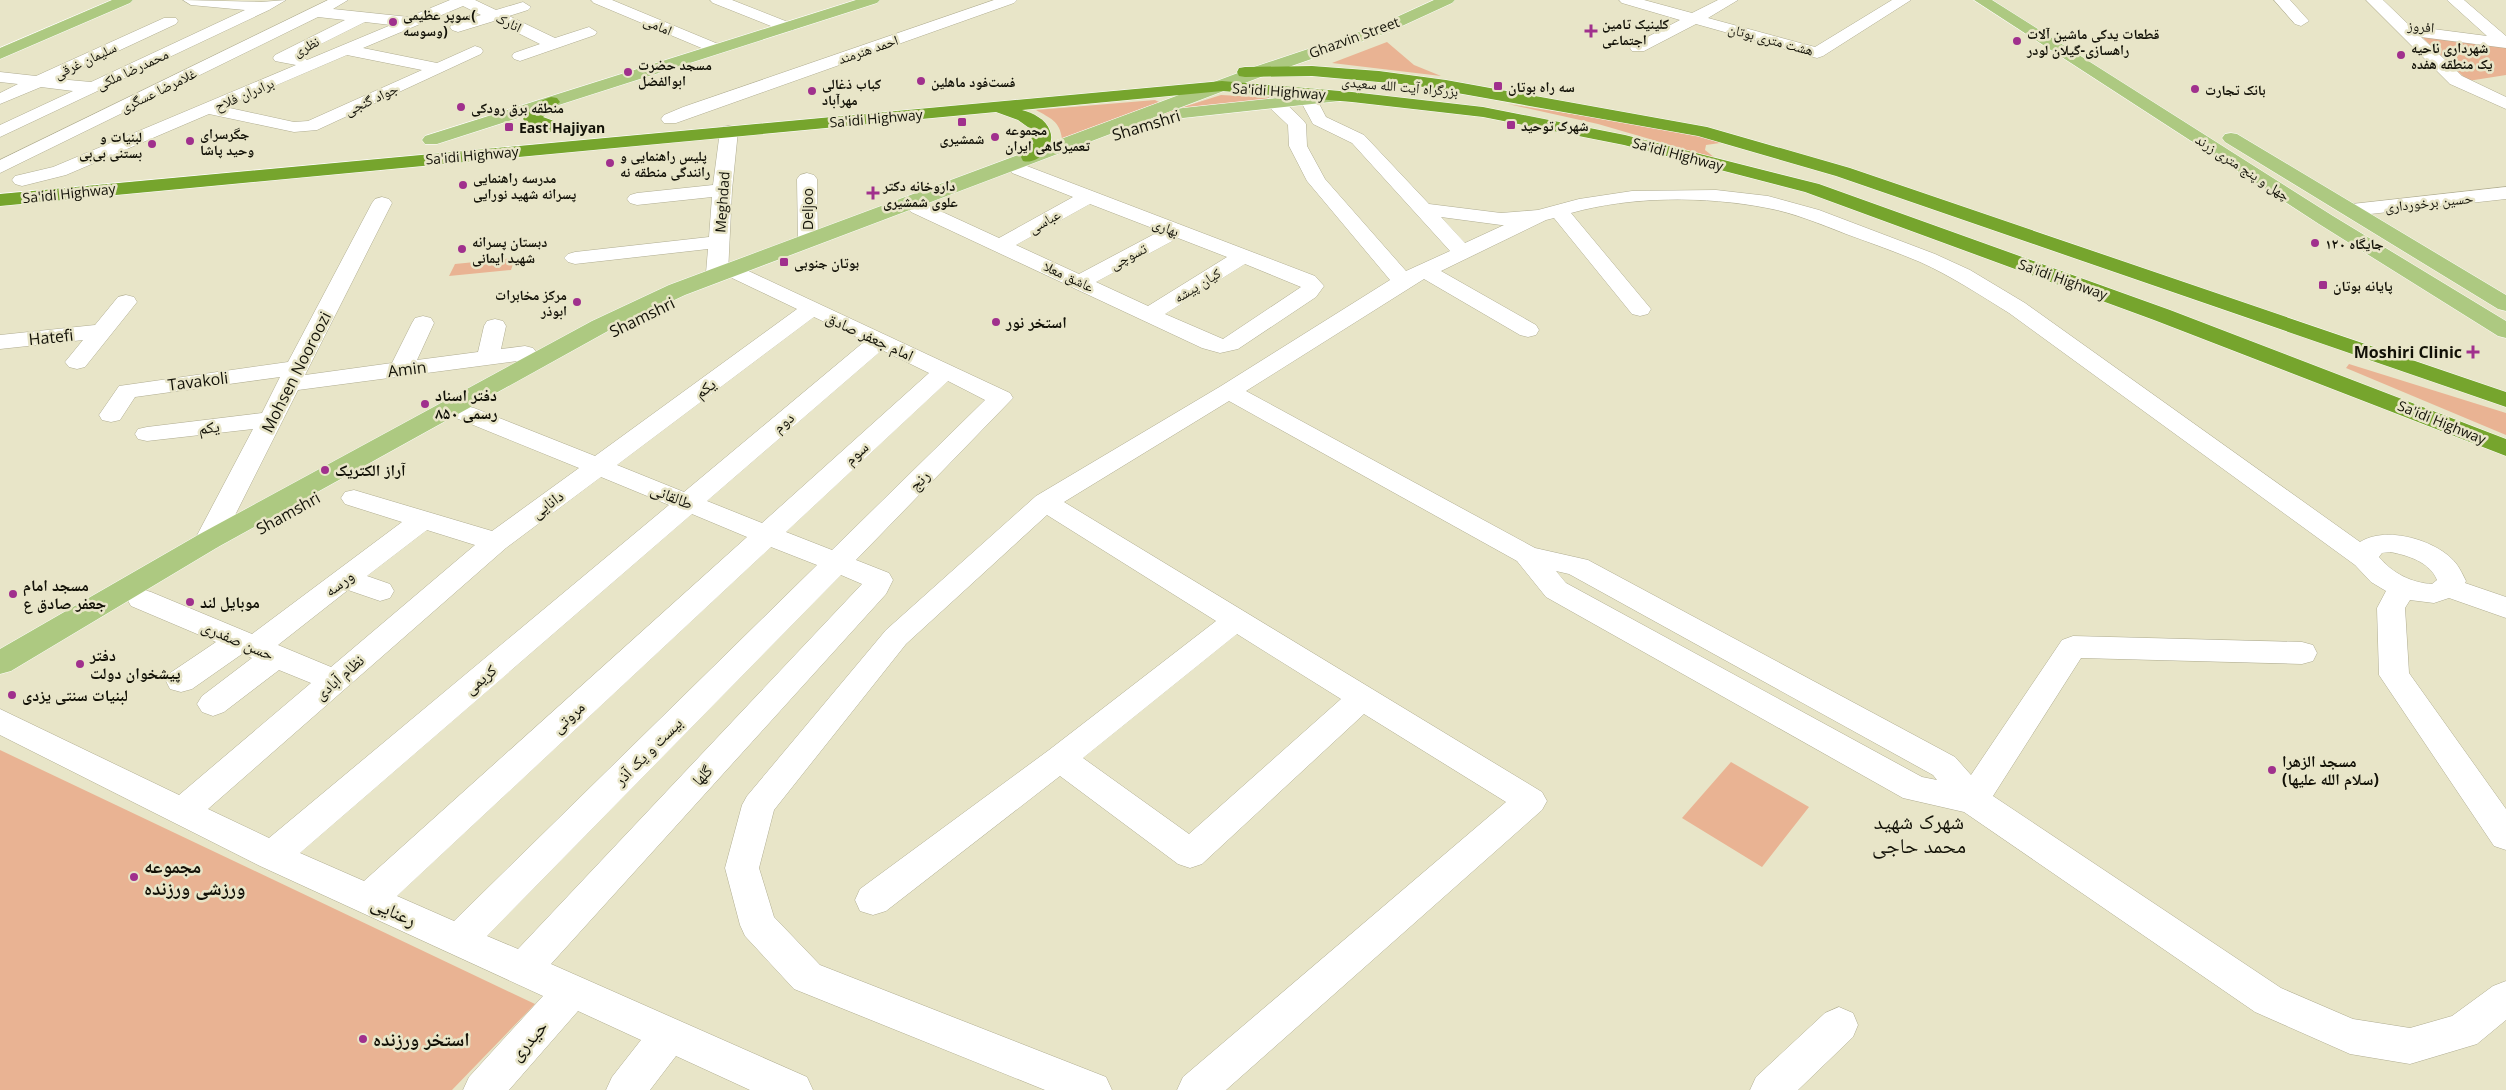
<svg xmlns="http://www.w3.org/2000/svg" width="2506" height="1090" font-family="'Open Sans','Noto Naskh Arabic',sans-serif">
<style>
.green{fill:#e9b393}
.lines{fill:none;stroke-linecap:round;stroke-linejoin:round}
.minor-casing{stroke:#b0ad91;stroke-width:1}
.major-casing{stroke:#fff;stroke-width:1}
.highway-casing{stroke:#fff;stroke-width:1}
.minor{fill:#fff;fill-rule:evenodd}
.major{fill:#adc981;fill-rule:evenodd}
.highway{fill:#76a52d;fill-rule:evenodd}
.poi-dot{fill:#a0308d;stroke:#e8e5c8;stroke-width:2}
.labels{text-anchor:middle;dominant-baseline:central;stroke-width:5;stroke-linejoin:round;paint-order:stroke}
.far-poi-label{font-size:14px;font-weight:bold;fill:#121107;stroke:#e8e5c8;text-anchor:start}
.far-street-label{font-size:14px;fill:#121107;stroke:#e8e5c8}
.street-label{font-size:16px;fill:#121107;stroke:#e8e5c8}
.poi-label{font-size:16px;font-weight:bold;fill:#121107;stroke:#e8e5c8;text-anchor:start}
.near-poi-label{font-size:19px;font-weight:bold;fill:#121107;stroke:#e8e5c8;text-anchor:start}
.near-street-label{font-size:19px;fill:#121107;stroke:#e8e5c8}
.near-neighbourhood-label{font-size:21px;fill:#121107;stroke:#e8e5c8}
</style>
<rect width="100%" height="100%" fill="#e8e5c8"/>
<path class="green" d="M2420,35L2506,47V75L2468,81Z
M1387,42L1414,65L1441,76L1332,63Z
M1221,95L1276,98L1185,109L1152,117Z
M1155,100L1161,103L1062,139C1060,121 1050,118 1036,110Z
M1508,104L1674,130L1727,142L1706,145L1705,150L1715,158L1598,124Z
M515,258L511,270L449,276L455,264Z
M2349,364L2506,413V435L2346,368Z
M0,750L535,1004L452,1090H0Z
M1731,762L1809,807L1762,867L1682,818Z"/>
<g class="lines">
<g class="minor-casing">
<path id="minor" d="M183,0L261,2L286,0L269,10L0,137V125L73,91L41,87L0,104V93L18,84L0,82V72L36,76L164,18H176L178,21L176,24L58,79L91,82L245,10L191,5Z
M328,0H348L333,9L409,17L450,0H475L496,10L523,2L531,7L528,10L509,16L555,38L589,27L597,32L595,35L520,61L514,59L512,56L514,53L540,44L494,21L458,32L452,30L450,27L452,24L481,15L463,6L363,48L437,63L475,46L481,48L483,51L481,54L317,130L294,132L209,114L66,175L22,186L15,184L12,180L15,176L53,167L296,65L275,61L273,58L275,55L345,20L318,17L0,173V160ZM365,22L391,25L307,60L299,55ZM347,55L422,70L308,121L294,122L225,107Z
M591,0H612L723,46L725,49L723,52H711L594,3Z
M710,0H732L793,24L795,27L793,30H781L713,3Z
M994,0H1017L1014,3L676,123H664L661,119L664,115L683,107Z
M1619,0H1644L1692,13L1718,0H1738L1708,18L1815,47L1892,0H1911L1823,56L1817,58L1696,24L1644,51H1632L1630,48L1632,45L1680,20L1622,3Z
M2274,0H2290L2309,21L2301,26L2295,24Z
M2366,0H2383L2410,26L2487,36L2447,0H2464L2506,36V48L2421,37L2462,76L2506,97V109L2450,84Z
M1308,93L1314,94L1326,117L1364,135L1429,204L1501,213L1538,210L1579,199L1632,191L1716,190L1768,196L1819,210L1935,254L1970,270L2025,303L2360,542C2385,526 2431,539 2451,558C2458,564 2462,573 2466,581L2465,583L2506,597V618L2449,598L2434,603L2410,600L2405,608L2409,673L2506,809V850L2494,846L2379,675L2377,608L2386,591L2371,582L2355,565L2009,313C1980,295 1951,276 1920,262C1896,252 1871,243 1846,234C1820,224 1794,213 1767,208C1705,196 1632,196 1571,213L1651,309L1648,314L1640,316L1632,314L1554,218L1546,220L1441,271L1536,325L1539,330L1536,335L1528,337L1520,335L1424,279L1246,391L1535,548L1588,560L1955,757L1971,775L2062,640L2073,636L2302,642L2313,645L2317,653L2313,661L2302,664L2081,658L1993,796L2281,988L2353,1019L2410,1028L2452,1016L2493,986L2506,981V1020L2477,1044L2410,1064L2350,1054L2255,1012L1964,812L1903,798L1546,597L1517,561L1229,401L1064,502L1542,792L1547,801L1542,810L1226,1090H1177L1183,1077L1506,802L1364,714L1202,864L1190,868L1178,864L1060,776L886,911L873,915L860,911L855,900L860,889L1049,750L1216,621L1047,515L906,644L774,810L759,868L774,917L820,965L1106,1077L1112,1090H1045L794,989L745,936L740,925L725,868L742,805L747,796L886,630L1036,496L1221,386L1390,280L1307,181L1289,146L1288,125L1268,106L1265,102L1268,98H1280L1303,120L1306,124L1307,146L1325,179L1406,271L1450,251L1352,143L1313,124L1299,98L1302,94ZM1441,217L1501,225H1504L1465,243ZM2390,552C2407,555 2430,562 2437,580L2432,584C2412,583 2392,573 2379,557L2382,553ZM1556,571L1569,574L1933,775L1937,780L1922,777L1566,583ZM1237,634L1341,699L1189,834L1083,758Z
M729,126L735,127L738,131L732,190L728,273L725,278L717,279L709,278L706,273L708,249L575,264L568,262L564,258L568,254L575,252L709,237L712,197L637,205L630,203L627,199L630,195L637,193L713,185L720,131L723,127Z
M1019,163L1315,276L1324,286L1316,297L1238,349L1220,353L1202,348L911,212L908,208L911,204H925L999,238L1073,197L1012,173L1010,169L1012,165ZM1090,204L1160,231L1079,274L1016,245ZM1178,238L1227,257L1148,306L1096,282ZM1245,264L1301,287L1223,339L1165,314Z
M807,173L814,175L817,179L818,239L815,243L808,245L801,243L798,239L797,179L800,175Z
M2506,187V199L2352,216L2345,214L2342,210L2345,206L2352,204Z
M382,197L389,199L392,203L305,375L392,363L412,323L415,318L423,316L431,318L434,323L417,360L478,352L484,326L487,321L495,319L503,321L506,326L501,349L525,346L533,348L537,353L533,358L525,360L298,390L222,541L218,547L208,550L198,547L194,541L253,429L147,441L138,439L135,434L138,429L147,427L262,413L280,377L135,397L120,420L111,422L102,420L99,415L119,386L288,362L372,203L375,199Z
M740,267L1010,393L1013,398L856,560L889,573L893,580L886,594L551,964L807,1077L813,1090H750L676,1056L650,1090H606L612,1077L641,1040L578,1011L509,1090H463L469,1077L543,996L260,866L0,735V709L179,795L311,683L279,670L224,712L213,716L202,712L197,704L202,696L252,658L242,654L192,689L181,692L170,689L166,681L170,673L216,642L131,606L127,599L131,592L141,589L151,592L252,634L402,522L345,504L341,498L345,492L354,490L492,531L579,468L456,418L453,413L456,408L465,406L474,408L595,456L797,309L732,278L729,273L732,268ZM814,317L865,341L684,492L617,465ZM882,350L929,373L762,523L707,501ZM948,381L985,400L832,550L786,532ZM601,477L669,505L269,838L208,809L506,548ZM692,514L747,537L364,881L300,853ZM427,530L475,545L331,667L278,645L348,590L380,601L390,598L394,591L390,584L367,576ZM771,547L817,565L454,921L397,896ZM841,575L862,584L518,949L487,936Z
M126,295L134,297L137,302L85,367L77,369L69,367L65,362L83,340L0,349V335L95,325L118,297Z
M1839,1007L1853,1013L1858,1025L1853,1037L1798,1090H1750L1756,1077L1825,1013Z"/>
</g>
<g class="major-casing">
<path id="major" d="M112,0H133L130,3L0,59V48Z
M856,0H880L877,3L437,144H425L422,140L425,136Z
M1434,0H1455L1452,3L1389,32L1266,75L685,295L608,331L218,547L11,671L0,674V649L198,535L592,321L669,285L1254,67L1377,26Z
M1974,0H1992L2333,216L2506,321V338L2498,336L2319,224Z
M1343,91L1349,92L1352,96L1349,100L1183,118L1177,117L1174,113L1177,109L1183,108Z
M2231,133L2237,134L2506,295V311L2498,309L2225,142L2222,138L2225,134Z"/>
</g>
<g class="highway-casing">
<path id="highway" d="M1312,66L1379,71L1446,80L1707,127L1850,168L2506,392V407L1836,176L1698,136L1412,85L1312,76L1245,77L1239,76L1237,72L1239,68L1245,67Z
M1222,81L1352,92L1483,107L1625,135L1819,184L2170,310L2506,439V456L2154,320L1805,192L1624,145L1483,117L1352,102L1222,91L1022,110C1033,113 1046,119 1050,131C1056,146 1038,165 1023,161L1021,157L1031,145L1032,130L1018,120L996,112L0,206V194Z
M551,97L557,98L560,102L543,117L565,125L568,129L565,133H553L526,123L523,119C528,109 540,100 551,97Z"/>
</g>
<use href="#minor" class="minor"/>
<use href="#major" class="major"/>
<use href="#highway" class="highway"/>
</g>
<g class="poi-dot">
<circle cx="393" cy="22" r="5"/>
<path d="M1588.5 23.5h5v5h5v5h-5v5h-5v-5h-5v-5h5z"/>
<circle cx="2017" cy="41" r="5"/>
<circle cx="2401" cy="55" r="5"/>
<circle cx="628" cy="72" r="5"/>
<circle cx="921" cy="81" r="5"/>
<rect x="1493" y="81" width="10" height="10" rx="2.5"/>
<circle cx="2195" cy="89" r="5"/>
<circle cx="812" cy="91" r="5"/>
<circle cx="461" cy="107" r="5"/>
<rect x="957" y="117" width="10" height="10" rx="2.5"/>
<rect x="1506" y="120" width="10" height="10" rx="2.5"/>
<rect x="504" y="122" width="10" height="10" rx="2.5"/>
<circle cx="995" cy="137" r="5"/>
<circle cx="190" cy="141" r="5"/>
<circle cx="152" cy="144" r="5"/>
<circle cx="610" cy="163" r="5"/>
<circle cx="463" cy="185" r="5"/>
<path d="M870.5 185.5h5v5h5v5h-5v5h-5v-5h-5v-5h5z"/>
<circle cx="2315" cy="243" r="5"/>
<circle cx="462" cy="249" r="5"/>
<rect x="779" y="257" width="10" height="10" rx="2.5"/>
<rect x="2318" y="280" width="10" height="10" rx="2.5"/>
<circle cx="577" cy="302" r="5"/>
<circle cx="996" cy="322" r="5"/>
<path d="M2470.5 344.5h5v5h5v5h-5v5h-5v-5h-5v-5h5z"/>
<circle cx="425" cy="404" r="5"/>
<circle cx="325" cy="470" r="5"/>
<circle cx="13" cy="594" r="5"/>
<circle cx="190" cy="602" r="5"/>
<circle cx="80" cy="664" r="5"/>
<circle cx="12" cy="695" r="5"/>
<circle cx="2272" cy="770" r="5"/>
<circle cx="134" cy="877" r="5"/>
<circle cx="363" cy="1039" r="5"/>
</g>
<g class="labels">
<g class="far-poi-label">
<text x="403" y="14">سوپر عظیمی(<tspan x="403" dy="16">وسوسه)</tspan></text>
<text x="1602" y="23">کلینیک تامین<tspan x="1602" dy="16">اجتماعی</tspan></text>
<text x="2027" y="33">قطعات یدکی ماشین آلات<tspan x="2027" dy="16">راهسازی-گیلان لودر</tspan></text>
<text x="2411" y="47">شهرداری ناحیه<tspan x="2411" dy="16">یک منطقه هفده</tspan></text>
<text x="638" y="64">مسجد حضرت<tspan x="638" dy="16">ابوالفضل</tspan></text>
<text x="931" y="81">فست‌فود ماهلین</text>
<text x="822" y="83">کباب ذغالی<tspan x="822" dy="16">مهرآباد</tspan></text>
<text x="1508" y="86">سه راه بوتان</text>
<text x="2205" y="89">بانک تجارت</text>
<text x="471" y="107">منطقه برق رودکی</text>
<text x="1521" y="125">شهرک توحید</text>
<text x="519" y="127">East Hajiyan</text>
<text x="1005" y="129">مجموعه<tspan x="1005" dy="16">تعمیرگاهی ایران</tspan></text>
<text x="200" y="133">جگرسرای<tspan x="200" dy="16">وحید پاشا</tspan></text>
<text x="142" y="136" text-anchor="end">لبنیات و<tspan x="142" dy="16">بستنی بی‌بی</tspan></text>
<text x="962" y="138" text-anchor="middle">شمشیری</text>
<text x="620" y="155">پلیس راهنمایی و<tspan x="620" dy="16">رانندگی منطقه نه</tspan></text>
<text x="473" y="177">مدرسه راهنمایی<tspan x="473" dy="16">پسرانه شهید نورایی</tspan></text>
<text x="883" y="185">داروخانه دکتر<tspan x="883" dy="16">علوی شمشیری</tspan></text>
<text x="472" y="241">دبستان پسرانه<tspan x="472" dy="16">شهید ایمانی</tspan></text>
<text x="2325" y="243">جایگاه ۱۲۰</text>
<text x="794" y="262">بوتان جنوبی</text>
<text x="2333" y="285">پایانه بوتان</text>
<text x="567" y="294" text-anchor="end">مرکز مخابرات<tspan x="567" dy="16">ابوذر</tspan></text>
</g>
<g class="far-street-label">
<text transform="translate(509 22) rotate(26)">انارک</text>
<text transform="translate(658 25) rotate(23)">امامی</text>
<text transform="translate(2421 26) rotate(5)">افروز</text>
<text transform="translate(1354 37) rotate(-20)">Ghazvin Street</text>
<text transform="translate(1771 39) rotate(15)">هشت متری بوتان</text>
<text transform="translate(306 46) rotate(-27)">نظری</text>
<text transform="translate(868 49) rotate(-19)">احمد هنرمند</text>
<text transform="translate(85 60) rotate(-25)">سلیمان غرقی</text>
<text transform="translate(132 69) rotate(-25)">محمدرضا ملکی</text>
<text transform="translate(1400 86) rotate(5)">بزرگراه آیت الله سعیدی</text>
<text transform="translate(158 90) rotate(-26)">غلامرضا عسگری</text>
<text transform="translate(1279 91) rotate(4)">Sa'idi Highway</text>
<text transform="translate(244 94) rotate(-23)">برادران فلاح</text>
<text transform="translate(371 99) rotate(-25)">جواد گنجی</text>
<text transform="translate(876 118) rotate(-5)">Sa'idi Highway</text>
<text transform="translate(1678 154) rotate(15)">Sa'idi Highway</text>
<text transform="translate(472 155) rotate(-5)">Sa'idi Highway</text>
<text transform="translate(2243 167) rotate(33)">چهل و پنج متری زرند</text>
<text transform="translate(69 193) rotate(-6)">Sa'idi Highway</text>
<text transform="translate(722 202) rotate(-86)">Meghdad</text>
<text transform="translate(2429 202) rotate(-6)">حسین برخورداری</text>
<text transform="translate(807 209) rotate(-90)">Deljoo</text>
<text transform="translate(1044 221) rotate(-29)">عباسی</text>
<text transform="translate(1166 227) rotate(21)">بهاری</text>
<text transform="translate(1128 256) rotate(-28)">تسوچی</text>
<text transform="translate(1069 276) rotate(25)">عاشق معلا</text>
<text transform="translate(2063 279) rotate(20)">Sa'idi Highway</text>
<text transform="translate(1197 285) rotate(-32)">کیان پیشه</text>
<text transform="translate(2442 422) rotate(22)">Sa'idi Highway</text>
</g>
<g class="street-label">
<text transform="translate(1146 125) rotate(-17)">Shamshri</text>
<text transform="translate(642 317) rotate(-26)">Shamshri</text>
<text transform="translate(870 336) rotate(25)">امام جعفر صادق</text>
<text transform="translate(51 337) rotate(-6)">Hatefi</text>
<text transform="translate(407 369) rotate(-7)">Amin</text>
<text transform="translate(296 372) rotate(-63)">Mohsen Nooroozi</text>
<text transform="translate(198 381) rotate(-7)">Tavakoli</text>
<text transform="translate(705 388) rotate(-37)">یکم</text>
<text transform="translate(783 422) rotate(-40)">دوم</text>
<text transform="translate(209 427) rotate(-7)">یکم</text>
<text transform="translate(856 453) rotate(-42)">سوم</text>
<text transform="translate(919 480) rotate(-45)">رنج</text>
<text transform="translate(672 496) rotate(22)">طالقانی</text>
<text transform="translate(547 504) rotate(-36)">دانایی</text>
<text transform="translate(288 513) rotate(-29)">Shamshri</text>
<text transform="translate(339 583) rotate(-37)">ورسه</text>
<text transform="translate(238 640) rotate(23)">حسن صفدری</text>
<text transform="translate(339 677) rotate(-41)">نظام آبادی</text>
<text transform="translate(480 679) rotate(-40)">کریمی</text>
<text transform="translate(568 717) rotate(-43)">مروتی</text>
<text transform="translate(648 751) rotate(-45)">بیست و یک آذر</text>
<text transform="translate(702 775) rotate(-47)">گلها</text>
</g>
<g class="poi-label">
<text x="1006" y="322">استخر نور</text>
<text x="2462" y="352" text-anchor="end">Moshiri Clinic</text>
<text x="435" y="395">دفتر اسناد<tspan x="435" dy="18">رسمی ۸۵۰</tspan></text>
<text x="335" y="470">آراز الکتریک</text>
<text x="23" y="585">مسجد امام<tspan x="23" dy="18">جعفر صادق ع</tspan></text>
<text x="200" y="602">موبایل لند</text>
<text x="90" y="655">دفتر<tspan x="90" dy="18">پیشخوان دولت</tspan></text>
<text x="22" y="695">لبنیات سنتی یزدی</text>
<text x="2282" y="761">مسجد الزهرا<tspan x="2282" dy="18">(سلام الله علیها)</tspan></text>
</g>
<g class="near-poi-label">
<text x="144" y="866">مجموعه<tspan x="144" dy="22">ورزشی ورزنده</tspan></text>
<text x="373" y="1039">استخر ورزنده</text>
</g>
<g class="near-street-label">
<text transform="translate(394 911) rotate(24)">رعنایی</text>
<text transform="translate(528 1040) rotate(-48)">حیدری</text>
</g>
<g class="near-neighbourhood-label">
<text x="1919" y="821">شهرک شهید<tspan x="1919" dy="24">محمد حاجی</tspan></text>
</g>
</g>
</svg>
